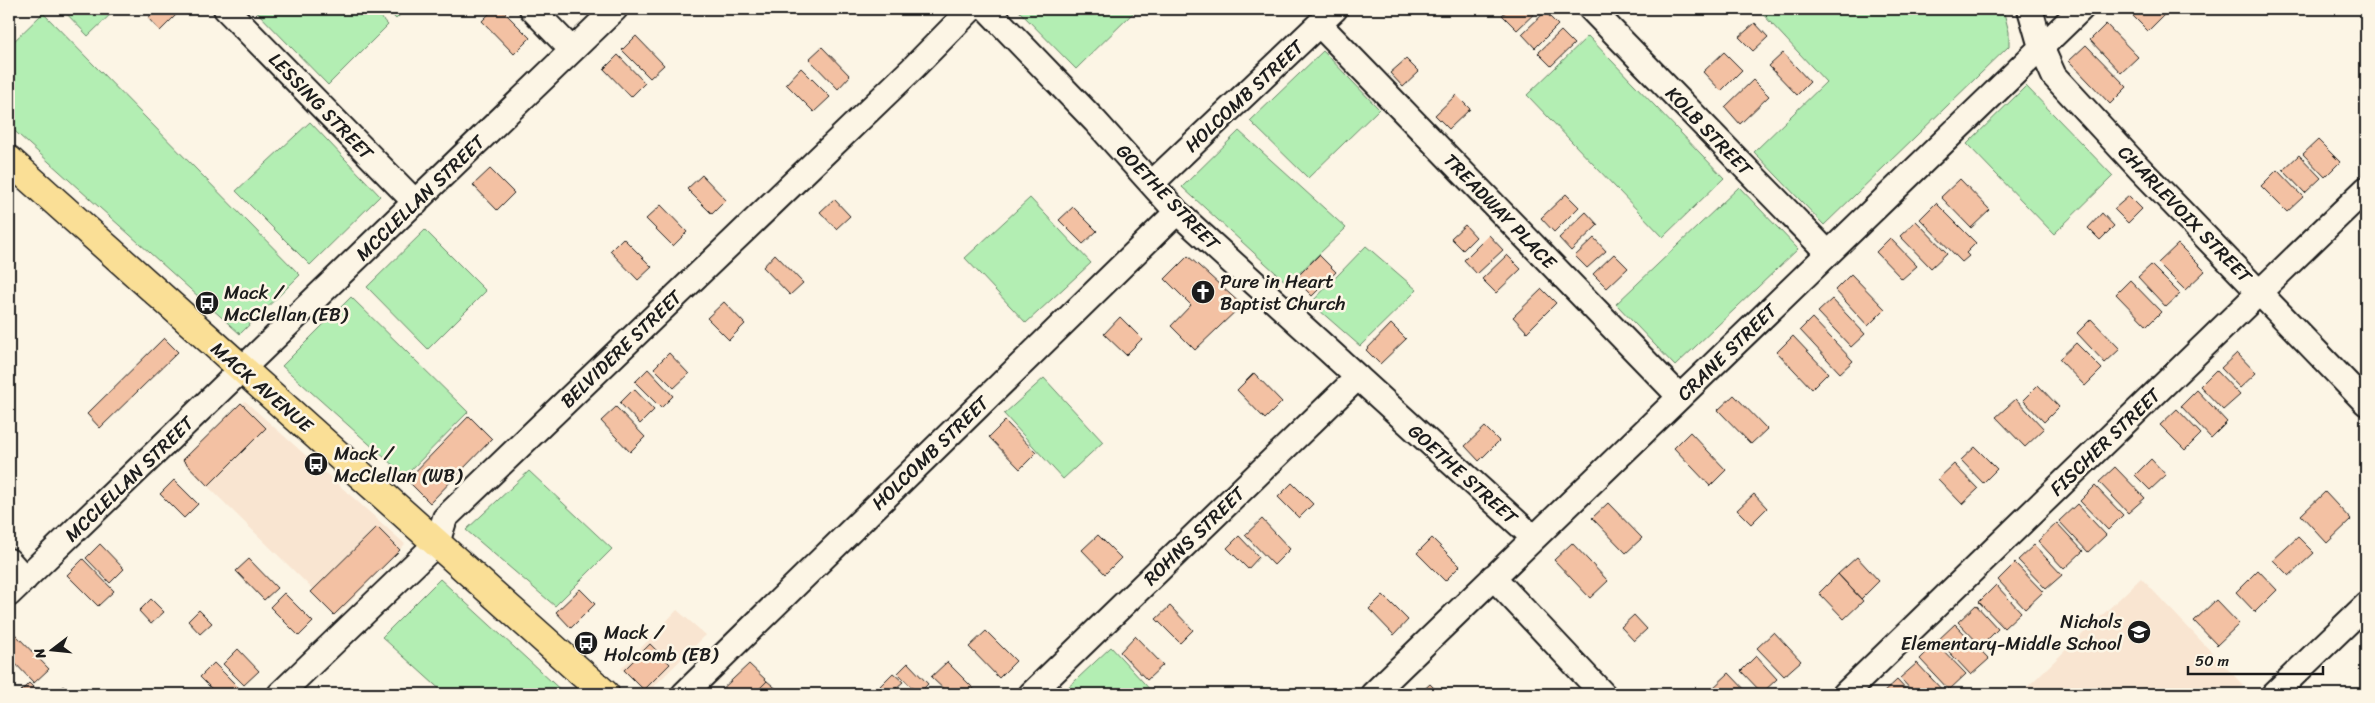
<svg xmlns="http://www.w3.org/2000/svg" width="2375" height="703" font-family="Sriracha,sans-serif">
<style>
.built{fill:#f9e5d1}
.green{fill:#b3eeb3;stroke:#688568}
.building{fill:#f3c1a3;stroke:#1c1c1c}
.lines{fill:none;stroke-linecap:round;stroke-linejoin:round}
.minor-casing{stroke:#1c1c1c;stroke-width:28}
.major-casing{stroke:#1c1c1c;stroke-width:31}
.minor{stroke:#fcf5e5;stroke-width:24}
.major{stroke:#fadf96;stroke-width:28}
.labels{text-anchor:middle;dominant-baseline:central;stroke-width:5;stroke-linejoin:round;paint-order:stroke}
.street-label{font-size:19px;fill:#1c1c1c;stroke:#fcf5e5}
.poi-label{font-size:19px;fill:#1c1c1c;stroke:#fcf5e5;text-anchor:start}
</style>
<rect width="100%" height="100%" fill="#fcf5e5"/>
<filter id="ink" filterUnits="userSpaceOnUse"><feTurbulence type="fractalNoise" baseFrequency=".02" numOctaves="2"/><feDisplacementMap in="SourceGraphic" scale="10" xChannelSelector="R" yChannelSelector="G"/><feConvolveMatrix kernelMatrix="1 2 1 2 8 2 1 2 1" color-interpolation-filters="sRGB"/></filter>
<g filter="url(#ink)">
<path class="built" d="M245,401L405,544L338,614L181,460Z
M2141,578L2243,685L2234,694H2020Z
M677,610L706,635L648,692L621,669Z"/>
<path class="green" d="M62,9H116L88,36Z
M254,9H373L388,25L328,85Z
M386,9H406L396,19Z
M1017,9H1137L1076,69Z
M1758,9H2003L2009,32V46L1824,225L1754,152L1826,82Z
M43,13L300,275L240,334L9,126V46Z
M1588,36L1724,178L1663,237L1527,95Z
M1323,51L1379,109L1308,178L1250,121Z
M2026,86L2113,176L2054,234L1967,144Z
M310,122L380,196L310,265L236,191Z
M1239,131L1346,228L1288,284L1182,187Z
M1739,187L1798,249L1675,366L1616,304Z
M1030,198L1091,263L1026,323L965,258Z
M425,230L486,291L428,349L367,287Z
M1366,246L1417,290L1360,346L1311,303Z
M351,297L468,412L405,476L282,366Z
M1044,378L1103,442L1063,479L1004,414Z
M529,471L612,549L555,606L466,530Z
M440,579L565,694H445L382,637Z
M1111,647L1154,694H1061Z"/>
<path class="building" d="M158,9H182L160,31L148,18Z
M494,9H501L530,38L514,54L482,21Z
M1509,9H1539L1517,30L1502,15Z
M2126,9H2160L2165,14L2148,31Z
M1545,12L1558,25L1535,48L1522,34Z
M1755,23L1768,37L1753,51L1739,37Z
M2106,24L2138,57L2121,73L2090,40Z
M1561,31L1574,44L1551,66L1538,53Z
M636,36L664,65L650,78L622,50Z
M2086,45L2127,87L2110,104L2069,61Z
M822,47L850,76L838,89L809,59Z
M1724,52L1742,70L1721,91L1703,72Z
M1783,53L1810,82L1797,95L1769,66Z
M618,55L645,83L631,97L604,69Z
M1406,59L1419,72L1403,87L1390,73Z
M801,68L830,97L814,112L786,84Z
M1753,80L1769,96L1740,124L1725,107Z
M1456,95L1470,109L1449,129L1435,115Z
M2318,140L2340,162L2325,177L2303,154Z
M2299,155L2321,178L2305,193L2283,170Z
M490,169L514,193L497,210L473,185Z
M2277,170L2303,197L2287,212L2261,186Z
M702,175L726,200L712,214L687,189Z
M1960,179L1990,210L1971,228L1941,197Z
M1566,194L1579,207L1554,232L1541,218Z
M2129,196L2142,209L2128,223L2114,209Z
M834,199L850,216L836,229L820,212Z
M1936,203L1976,243L1966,253L1969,256L1962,262L1920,219Z
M661,205L687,232L673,246L646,219Z
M1073,207L1097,231L1083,244L1059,220Z
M1586,212L1598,225L1571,251L1559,238Z
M2102,213L2114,226L2100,240L2088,228Z
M1916,221L1947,253L1931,268L1900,236Z
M1465,225L1476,237L1463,250L1451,238Z
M1489,235L1503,250L1477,274L1464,260Z
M623,238L652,267L638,280L610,251Z
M1594,238L1606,251L1587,268L1575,256Z
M1890,238L1917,266L1902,279L1876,252Z
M2178,244L2205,271L2185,290L2158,263Z
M775,254L803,283L790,295L763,267Z
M1614,254L1628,268L1607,288L1593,274Z
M1319,255L1336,272L1312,296L1295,279Z
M1507,255L1521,269L1496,293L1482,279Z
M1188,256L1242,305L1195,350L1171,326L1191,305L1165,279Z
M2151,265L2180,294L2166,307L2138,277Z
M1851,274L1885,309L1868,326L1835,290Z
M2130,280L2161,312L2147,326L2116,294Z
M1542,289L1556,303L1527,332L1513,317Z
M1832,299L1865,334L1851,347L1818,312Z
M724,302L745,324L729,340L707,318Z
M1120,317L1142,339L1126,355L1104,334Z
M1812,318L1853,361L1840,373L1800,330Z
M2091,319L2120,349L2105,363L2077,333Z
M1391,324L1406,339L1380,364L1366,350Z
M1793,336L1828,373L1812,389L1777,352Z
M164,338L178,352L100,428L87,414Z
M2076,343L2102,369L2085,386L2059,359Z
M669,353L689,374L674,388L654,368Z
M2237,353L2256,373L2240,388L2221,368Z
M648,369L673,396L661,408L635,382Z
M2216,370L2240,395L2223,410L2200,386Z
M1254,373L1282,402L1265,419L1237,390Z
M2038,385L2059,407L2044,422L2023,400Z
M634,389L654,410L640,424L620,403Z
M2197,390L2227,422L2211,438L2181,406Z
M1734,395L1767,429L1751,444L1718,410Z
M2016,399L2044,429L2025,447L1996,417Z
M241,403L266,428L208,486L183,460Z
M616,407L645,437L630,452L601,421Z
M2177,409L2201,434L2185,450L2160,425Z
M469,416L492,439L430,503L407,480Z
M1005,421L1036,453L1020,469L989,437Z
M1485,427L1499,441L1479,461L1465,446Z
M1690,432L1726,470L1710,486L1674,448Z
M1975,447L1997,469L1983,483L1961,460Z
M2151,459L2166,475L2150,490L2135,475Z
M1954,464L1978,489L1962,504L1938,479Z
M2115,467L2145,498L2128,513L2099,482Z
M174,480L198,504L184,518L160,494Z
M1292,483L1313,504L1299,518L1278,497Z
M2095,486L2123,515L2108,530L2080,501Z
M2325,492L2351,520L2327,543L2301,515Z
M1754,494L1767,508L1751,524L1737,510Z
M1608,503L1642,538L1626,553L1592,518Z
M2077,504L2106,535L2088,552L2059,521Z
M1262,519L1290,549L1274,565L1245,535Z
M2057,523L2083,551L2064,569L2038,541Z
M377,527L400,550L334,615L311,592Z
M1098,535L1121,558L1105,574L1082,550Z
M1239,536L1259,557L1248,569L1227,548Z
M2298,537L2314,553L2289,576L2273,560Z
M1432,538L1460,566L1445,581L1417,553Z
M1572,543L1608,581L1590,598L1554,560Z
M100,544L124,569L110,583L86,558Z
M2034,545L2062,575L2046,589L2018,560Z
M1857,557L1879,581L1861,599L1838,574Z
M83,559L114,591L98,606L67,575Z
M249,559L277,588L264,600L236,571Z
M2015,563L2043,592L2025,609L1998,580Z
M2258,570L2277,590L2255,612L2236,592Z
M1838,574L1863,601L1844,619L1819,593Z
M1996,585L2021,612L2004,628L1979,602Z
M580,589L595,604L571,628L556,612Z
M284,593L313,622L299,636L270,607Z
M1383,595L1408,620L1394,635L1369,609Z
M151,599L164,612L151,624L139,611Z
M2216,600L2239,624L2217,645L2194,621Z
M1976,605L1998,629L1981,646L1958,622Z
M1170,606L1193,630L1180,643L1156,619Z
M199,610L212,623L200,634L188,621Z
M1634,615L1647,629L1634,641L1621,627Z
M1955,624L1989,659L1971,675L1938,640Z
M986,631L1016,661L999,678L969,647Z
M1774,632L1801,661L1784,676L1757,648Z
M14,633L49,669L34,683L9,657V637Z
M1135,636L1163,665L1147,680L1120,652Z
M1936,643L1966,674L1949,690L1920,659Z
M650,644L670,664L644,690L624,670Z
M238,649L259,671L244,685L223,664Z
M1756,656L1777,679L1762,693L1741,671Z
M947,662L979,694H949L931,677Z
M214,663L240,689L235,694H217L200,677Z
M908,663L928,684L918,694L898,673Z
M1917,663L1945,693L1944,694H1915L1900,678Z
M749,664L767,681L754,694H717Z
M893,673L903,682L889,694L880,686Z
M1729,673L1749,694H1717L1712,689Z
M1897,680L1910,694H1882Z
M767,681L779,691L776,694H754Z
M29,683L40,694H18Z
M1430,684L1440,694H1419Z
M63,686L71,694H55Z
M870,689L875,694H865Z"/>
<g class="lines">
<g class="minor-casing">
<path id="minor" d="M226,9L416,203
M532,9L572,50
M987,9L1095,121L1177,212L1534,538
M1591,9L1828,253
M2030,9L2041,47L2054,76L2140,169L2366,403
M1319,24L1680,397
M1152,183L1335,9
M9,561L25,579
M1493,577L1603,694
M9,594L615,9
M280,694L437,543L445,518L913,68L971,9
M684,694L1177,212
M1031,694L1358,377
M1373,694L2081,9
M1845,694L2366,189
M2274,694L2366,605"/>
</g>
<g class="major-casing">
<path id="major" d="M9,160L605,694"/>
</g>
<use href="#minor" class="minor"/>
<use href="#major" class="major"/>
</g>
</g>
<defs>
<g id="church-disc" transform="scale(1.25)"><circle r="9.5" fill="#1c1c1c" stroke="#fcf5e5"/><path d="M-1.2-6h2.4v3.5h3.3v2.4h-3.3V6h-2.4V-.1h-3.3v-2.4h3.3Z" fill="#fff"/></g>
<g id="bus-disc" transform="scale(1.25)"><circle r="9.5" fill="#1c1c1c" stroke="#fcf5e5"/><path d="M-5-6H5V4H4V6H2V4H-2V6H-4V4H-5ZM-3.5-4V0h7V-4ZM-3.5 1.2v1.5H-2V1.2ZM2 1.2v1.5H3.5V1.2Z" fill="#fff"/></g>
<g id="school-disc" transform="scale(1.25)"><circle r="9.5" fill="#1c1c1c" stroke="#fcf5e5"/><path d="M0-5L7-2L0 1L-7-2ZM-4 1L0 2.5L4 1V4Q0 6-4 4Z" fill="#fff"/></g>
</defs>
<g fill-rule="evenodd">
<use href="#church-disc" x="1203" y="292"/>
<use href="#bus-disc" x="207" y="303"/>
<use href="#bus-disc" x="316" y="464"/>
<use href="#school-disc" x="2139" y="632"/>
<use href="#bus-disc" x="586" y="643"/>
</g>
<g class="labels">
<g class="street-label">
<text transform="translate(1244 96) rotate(-43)">HOLCOMB STREET</text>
<text transform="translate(321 106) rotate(46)">LESSING STREET</text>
<text transform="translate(1709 131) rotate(46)">KOLB STREET</text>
<text transform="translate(1168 197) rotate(46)">GOETHE STREET</text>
<text transform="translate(420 198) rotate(-44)">MCCLELLAN STREET</text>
<text transform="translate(1500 211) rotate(46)">TREADWAY PLACE</text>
<text transform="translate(2185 214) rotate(46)">CHARLEVOIX STREET</text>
<text transform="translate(621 349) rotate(-44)">BELVIDERE STREET</text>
<text transform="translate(1727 352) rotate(-44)">CRANE STREET</text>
<text transform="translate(262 387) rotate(41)">MACK AVENUE</text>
<text transform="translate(2105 442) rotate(-44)">FISCHER STREET</text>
<text transform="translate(930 453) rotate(-44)">HOLCOMB STREET</text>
<text transform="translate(1463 474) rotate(42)">GOETHE STREET</text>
<text transform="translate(129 479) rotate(-44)">MCCLELLAN STREET</text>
<text transform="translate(1194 536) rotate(-44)">ROHNS STREET</text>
</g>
<g class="poi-label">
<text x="1220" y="281">Pure in Heart<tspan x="1220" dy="22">Baptist Church</tspan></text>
<text x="224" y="292">Mack /<tspan x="224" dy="22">McClellan (EB)</tspan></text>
<text x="334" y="453">Mack /<tspan x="334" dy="22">McClellan (WB)</tspan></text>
<text x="2122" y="621" text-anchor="end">Nichols<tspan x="2122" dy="22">Elementary-Middle School</tspan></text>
<text x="604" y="632">Mack /<tspan x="604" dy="22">Holcomb (EB)</tspan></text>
</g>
</g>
<rect width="2375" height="703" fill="none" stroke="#fcf5e5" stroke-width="30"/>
<rect x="15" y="15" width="2345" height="673" fill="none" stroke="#1c1c1c" stroke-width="2" filter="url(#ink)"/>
<g transform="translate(52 650) rotate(254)" stroke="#fcf5e5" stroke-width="4" paint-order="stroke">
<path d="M0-4L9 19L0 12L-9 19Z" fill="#1c1c1c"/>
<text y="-8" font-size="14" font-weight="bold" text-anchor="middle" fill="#1c1c1c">N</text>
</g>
<path d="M2188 666v8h135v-8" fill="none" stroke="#1c1c1c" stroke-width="2.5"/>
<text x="2195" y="666" font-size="15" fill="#1c1c1c" stroke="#fcf5e5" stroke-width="4" paint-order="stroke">50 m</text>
</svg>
